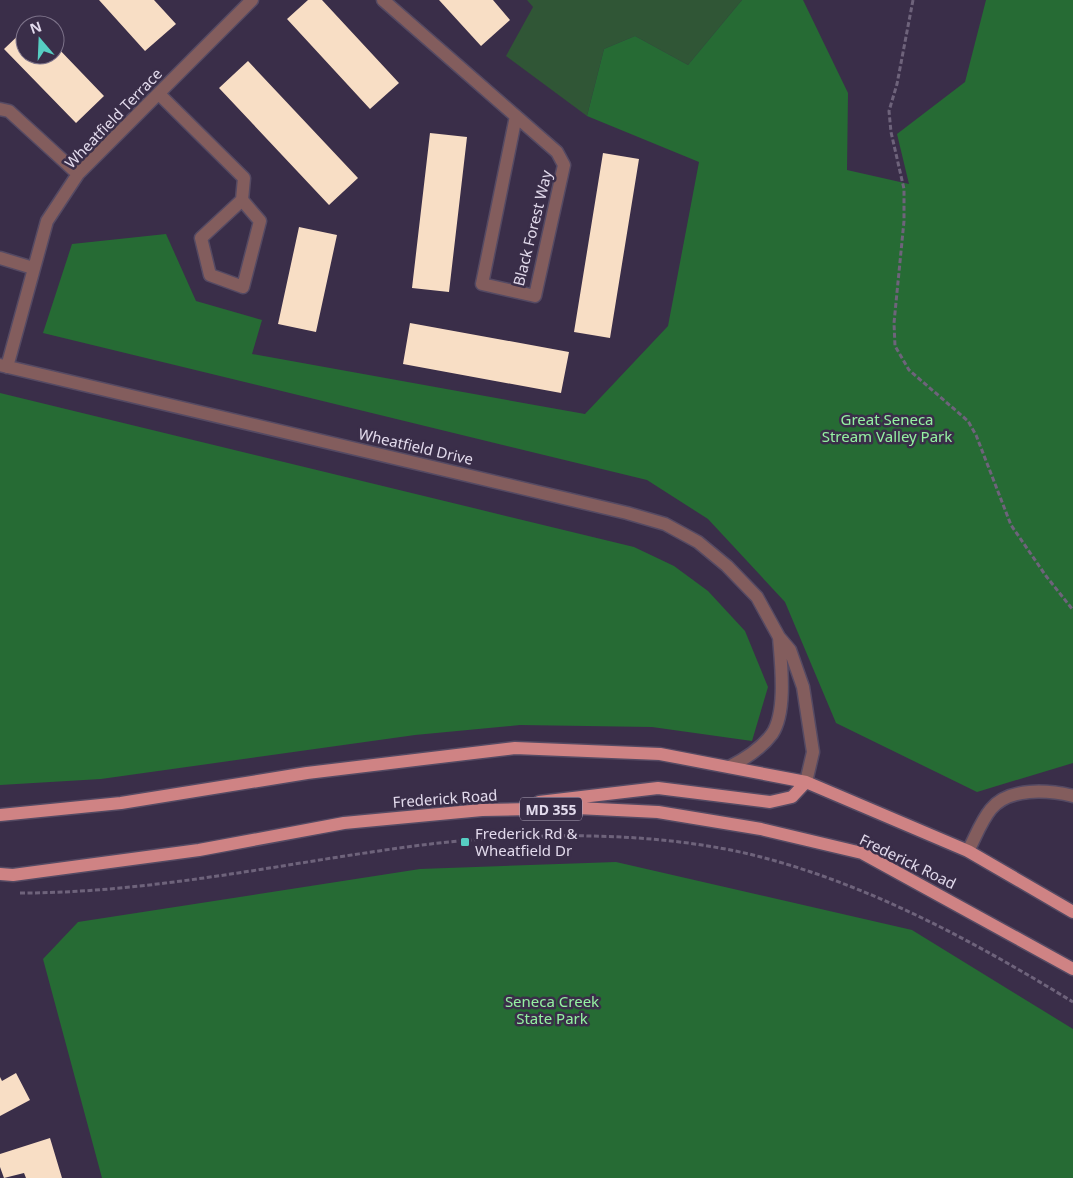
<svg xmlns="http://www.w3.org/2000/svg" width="1073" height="1178" font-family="'Noto Sans',sans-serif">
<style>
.green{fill:#305636}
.forest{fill:#266b34}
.building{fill:#f8dec5}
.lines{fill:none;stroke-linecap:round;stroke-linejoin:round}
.service-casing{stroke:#554a63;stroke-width:15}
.minor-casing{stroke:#554a63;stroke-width:15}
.primary-casing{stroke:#554a63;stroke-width:15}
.path{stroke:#6e637b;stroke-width:3;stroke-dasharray:5 2.5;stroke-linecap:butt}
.service{stroke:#835d5d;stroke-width:12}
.minor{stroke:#835d5d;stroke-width:12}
.primary{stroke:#cf8384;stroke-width:12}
.poi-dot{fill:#56cec3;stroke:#3a2e49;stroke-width:2}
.labels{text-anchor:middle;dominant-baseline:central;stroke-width:5;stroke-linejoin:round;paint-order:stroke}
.shield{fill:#3a2e49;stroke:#b0a6bb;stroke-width:1}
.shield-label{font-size:14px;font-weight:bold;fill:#e2daec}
.street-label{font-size:15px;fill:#e2daec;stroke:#3a2e49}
.park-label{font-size:15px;fill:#95f1a2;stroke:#3a2e49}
.poi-label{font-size:15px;fill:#e2daec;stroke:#3a2e49;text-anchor:start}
</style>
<rect width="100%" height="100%" fill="#3a2e49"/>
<path class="green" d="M527,0H742L688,65L635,36L604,49L587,116L506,56L533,7Z"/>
<path class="forest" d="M742,0H803L848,93L847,170L909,184L897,134L965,82L986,0H1073V763L977,792L836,723L785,602L708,519L647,480L43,333L72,244L166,234L196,301L262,320L252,354L585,414L668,326L699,162L587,116L604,49L635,36L688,65Z
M0,393L634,547L674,566L708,591L745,631L768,687L752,741L652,727L520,725L415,735L101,779L0,785Z
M616,862L912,930L1073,1029V1178H102L43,959L78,922L420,869Z"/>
<path class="building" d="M99,0H154L176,24L145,51Z
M308,0H322L399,83L370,109L287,19Z
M439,0H493L510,20L481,46Z
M25,29V55H55V45L104,96L76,123L4,49Z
M248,61L358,178L329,205L219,88Z
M430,133L467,137L449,292L412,288Z
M603,153L639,159L610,338L574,332Z
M299,227L337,235L316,332L278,324Z
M410,323L569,352L561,393L403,364Z
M16,1073L30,1100L0,1116V1077L2,1081Z
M50,1138L62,1178H26L24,1173L4,1178L0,1167V1154Z"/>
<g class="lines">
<g class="service-casing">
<path id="service" d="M968,851C975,838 981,821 991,809C1009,787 1048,790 1073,796"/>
</g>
<g class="minor-casing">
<path id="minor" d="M383,0L557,152L564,165L535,296L482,284L516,116
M159,94L244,178L242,200L260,221L243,287L210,275L201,238L242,200
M0,109L9,111L78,174
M0,258L33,268
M0,365L627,513L665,524L698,542L727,566L757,597L779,637L790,650L803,687L813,752L806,782
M7,367L47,221L78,174L252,0
M729,767C745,759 761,749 772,734C787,712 781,663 779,637"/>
</g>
<g class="primary-casing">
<path id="primary" d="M539,802L658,788L770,802L792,797L806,782
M0,815L121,803L307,773L515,748L660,754L806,782L968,851L1073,912
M0,874L13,875L199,850L344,823L482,810L577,808L658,812L761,829L862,853L1073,969"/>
</g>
<path class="path" d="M913,0L897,84L889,111L891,132L904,189V221L894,323L895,346L909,370L968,421L976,435L1011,525L1046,576L1073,610
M20,893C156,893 288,862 422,845C529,832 657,830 761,857C872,886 975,942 1073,1002"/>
<use href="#service" class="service"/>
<use href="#minor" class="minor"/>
<use href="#primary" class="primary"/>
</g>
<rect class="poi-dot" x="460" y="837" width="10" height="10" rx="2.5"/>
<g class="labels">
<rect class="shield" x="520" y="797.5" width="62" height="23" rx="4"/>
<g class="shield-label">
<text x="551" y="809">MD 355</text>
</g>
<g class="street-label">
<text transform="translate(113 118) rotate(-46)">Wheatfield Terrace</text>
<text transform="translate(532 228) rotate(-76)">Black Forest Way</text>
<text transform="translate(416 446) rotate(13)">Wheatfield Drive</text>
<text transform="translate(445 798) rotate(-4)">Frederick Road</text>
<text transform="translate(908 861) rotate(26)">Frederick Road</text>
</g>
<g class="park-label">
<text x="887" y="419">Great Seneca<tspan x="887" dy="17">Stream Valley Park</tspan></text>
<text x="552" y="1001">Seneca Creek<tspan x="552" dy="17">State Park</tspan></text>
</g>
<g class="poi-label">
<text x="475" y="833">Frederick Rd &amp;<tspan x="475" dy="17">Wheatfield Dr</tspan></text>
</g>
</g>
<g transform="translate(40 40) rotate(341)"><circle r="24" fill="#3a2e49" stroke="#7d738a"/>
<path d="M0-4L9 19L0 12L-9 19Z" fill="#56cec3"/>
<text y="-8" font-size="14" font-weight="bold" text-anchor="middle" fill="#e2daec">N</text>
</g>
</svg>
